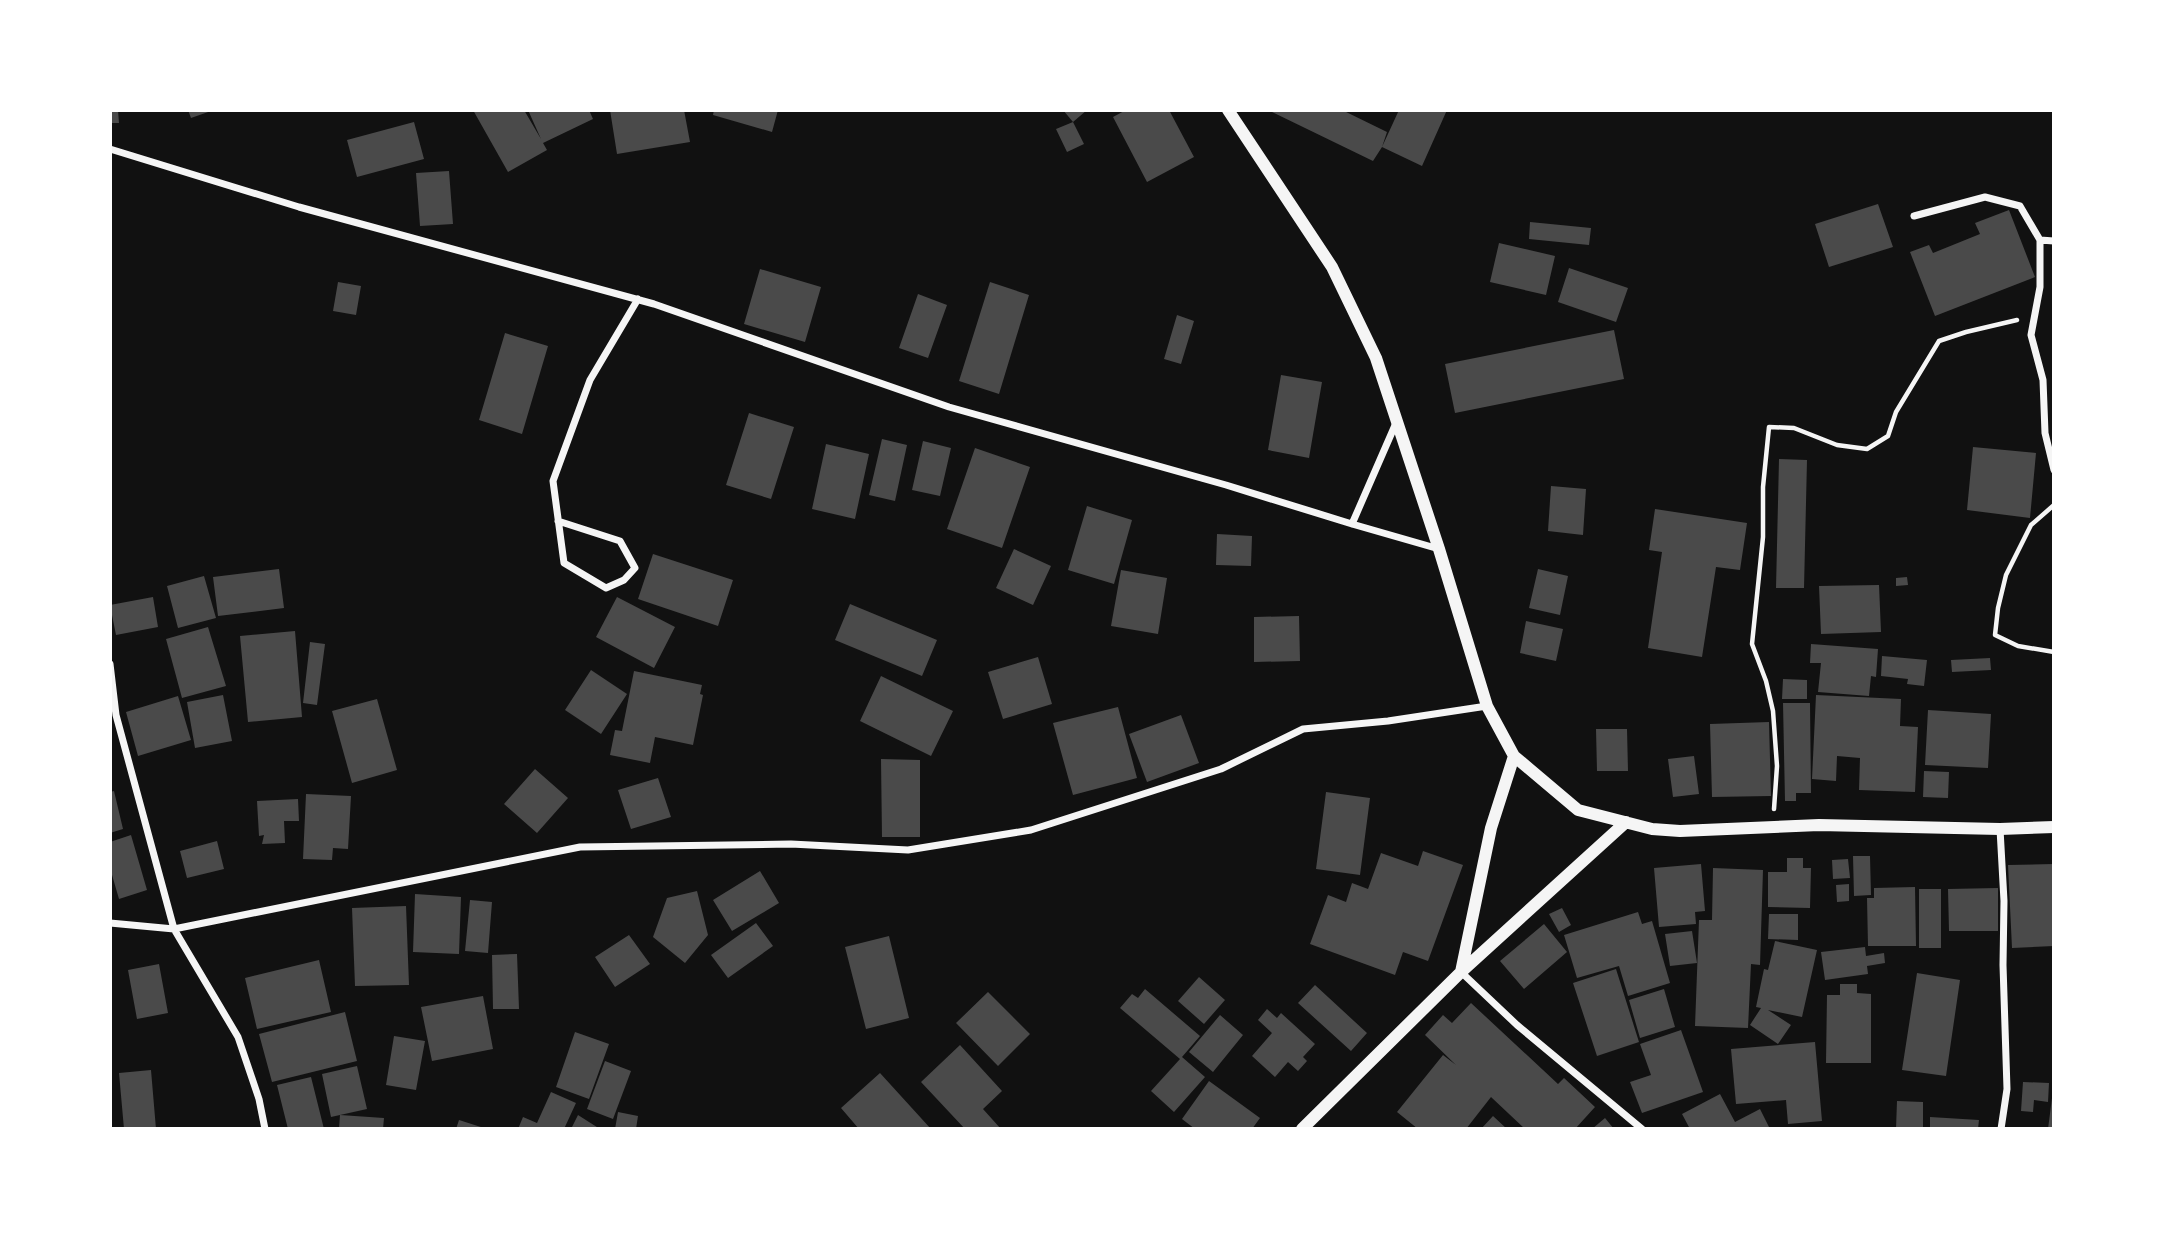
<svg xmlns="http://www.w3.org/2000/svg" width="2164" height="1239" font-family="'Libre Baskerville',serif">
<style>
.building{fill:#4a4a4a}
.lines{fill:none;stroke-linecap:round;stroke-linejoin:round}
.path{stroke:#f5f5f5;stroke-width:4.5}
.minor{stroke:#f5f5f5;stroke-width:7}
.tertiary{stroke:#f5f5f5;stroke-width:12}
</style>
<rect width="100%" height="100%" fill="#111"/>
<path class="building" d="M110,110H118L119,123H110Z
M188,110H211V111L191,118Z
M473,110H524L541,139L528,110H589L593,119L543,143L547,150L508,172Z
M610,110H684L690,142L617,154Z
M714,110H778L772,132L713,115Z
M1063,110H1087L1073,122Z
M1126,110H1169L1194,157L1147,182L1113,117Z
M1268,110H1342L1387,132L1382,147L1373,161Z
M1399,110H1447L1422,166L1382,147Z
M414,122L424,159L357,177L347,140Z
M1073,122L1084,144L1067,152L1056,129Z
M449,171L453,224L420,226L416,173Z
M1878,204L1893,247L1829,267L1815,224Z
M2009,210L2035,277L1935,316L1910,252L1929,245L1933,253L1980,234L1975,223Z
M1530,222L1591,228L1589,245L1529,239Z
M1499,243L1555,256L1546,295L1490,282Z
M1569,268L1628,288L1616,322L1558,302Z
M760,269L821,287L805,342L744,324Z
M338,282L361,286L356,315L333,311Z
M990,282L1029,295L999,394L959,381Z
M918,294L947,305L928,358L899,348Z
M1177,315L1194,321L1181,364L1164,359Z
M1614,330L1624,379L1455,413L1445,364Z
M505,333L548,346L522,434L479,420Z
M1281,375L1322,382L1309,458L1268,450Z
M749,413L794,427L771,499L726,485Z
M882,439L907,445L895,501L869,495Z
M923,441L951,448L940,496L912,490Z
M826,444L869,454L855,519L812,509Z
M1973,447L2036,453L2030,518L1967,510Z
M975,448L1030,467L1002,548L947,529Z
M1779,459L1807,460L1804,588H1776Z
M1551,486L1586,489L1583,535L1548,531Z
M1087,506L1132,520L1114,584L1068,570Z
M1655,509L1747,523L1740,570L1716,567L1702,657L1648,648L1662,552L1649,550Z
M1217,534L1252,536L1251,566L1216,565Z
M1014,549L1051,566L1033,605L996,588Z
M653,554L733,580L718,626L638,599Z
M279,569L284,608L218,616L213,577Z
M1538,569L1568,576L1560,615L1529,608Z
M1121,570L1167,578L1158,634L1111,626Z
M204,576L216,618L178,628L167,586Z
M1907,577L1908,585L1896,586V578Z
M1879,585L1881,632L1821,634L1819,586Z
M153,597L158,627L116,635L110,605Z
M617,597L675,627L654,668L596,637Z
M850,604L937,640L922,676L835,640Z
M1299,616L1300,661L1254,662V617Z
M1526,621L1563,629L1556,661L1520,653Z
M208,627L226,686L182,698L166,639Z
M295,631L302,717L248,722L240,636Z
M310,642L325,644L317,705L303,703Z
M1811,644L1878,649L1876,677L1871,676L1869,696L1818,692L1821,663H1810Z
M1882,656L1927,660L1924,686L1907,684L1908,679L1881,676Z
M1038,657L1052,704L1003,719L988,672Z
M1990,658L1991,670L1952,672L1951,660Z
M591,670L627,694L601,734L565,710Z
M634,671L702,685L700,694L703,695L693,745L655,737L650,763L610,755L615,730L622,731Z
M881,676L953,711L931,756L860,721Z
M1783,679L1807,680V699H1782Z
M223,695L232,741L195,748L187,702Z
M1816,695L1901,699L1900,726L1918,727L1915,792L1859,790L1860,758L1837,756L1836,781L1812,779Z
M178,696L191,740L138,756L126,712Z
M377,699L397,770L352,783L332,711Z
M1783,703H1810L1811,793H1796V801H1785Z
M1118,707L1137,778L1073,795L1053,723Z
M1928,710L1991,714L1988,768L1925,765Z
M1181,715L1199,763L1147,782L1129,734Z
M1769,722L1771,796L1712,797L1710,724Z
M1596,729H1627L1628,771H1597Z
M1694,756L1699,794L1673,797L1668,759Z
M881,759L920,760V837H882Z
M535,769L568,798L537,833L504,804Z
M1924,771L1949,772L1948,798L1923,797Z
M658,778L671,817L631,829L618,790Z
M114,791L123,829L110,833V792Z
M1326,792L1370,798L1360,875L1316,869Z
M306,794L351,796L348,849L333,848L332,860L303,859Z
M298,799L299,821H284L285,843L262,844L264,835L259,836L257,801Z
M131,835L147,890L119,899L110,868V842Z
M217,841L224,869L187,878L180,851Z
M1423,851L1463,865L1428,961L1403,952L1395,975L1310,944L1328,895L1346,902L1352,883L1368,889L1381,853L1418,866Z
M1853,856H1870L1871,895L1854,896Z
M1787,858H1803V868H1811L1810,908L1768,907V872H1787Z
M1848,859L1850,878L1833,879L1832,860Z
M1701,864L1705,911L1695,912L1696,924L1659,927L1654,868Z
M2054,864V946L2012,948L2008,865Z
M1713,868L1763,870L1760,965L1751,964L1748,1028L1695,1026L1699,920H1712Z
M760,871L779,903L732,931L713,900Z
M1849,884V901L1837,902L1836,885Z
M1915,887L1916,946H1868L1867,898H1874V888Z
M1998,888V931H1949L1948,889Z
M1919,889H1941V948H1919Z
M697,891L708,935L685,963L653,937L667,898Z
M415,894L461,897L459,954L413,952Z
M470,900L492,902L488,953L465,951Z
M406,906L409,985L355,986L352,908Z
M1562,908L1571,925L1559,932L1549,914Z
M1638,912L1642,924L1652,921L1670,983L1628,996L1619,966L1577,978L1564,935Z
M1769,914H1798V940L1768,939Z
M756,923L773,946L728,978L711,955Z
M1544,924L1567,952L1524,989L1500,961Z
M1692,931L1697,963L1670,966L1665,934Z
M629,935L650,964L615,987L595,957Z
M889,936L909,1018L866,1029L845,947Z
M1775,941L1817,950L1802,1017L1768,1010L1791,1025L1778,1044L1750,1025L1761,1008L1756,1007L1764,969L1768,970Z
M1865,947L1866,956L1884,953L1885,963L1867,966L1868,974L1825,980L1821,952Z
M517,954L519,1009H493L492,955Z
M319,960L331,1012L257,1029L245,978Z
M159,964L168,1013L137,1019L128,970Z
M1616,969L1639,1042L1597,1056L1573,983Z
M1917,973L1960,980L1946,1076L1902,1070Z
M1199,977L1225,1000L1204,1024L1178,1001Z
M1840,984H1857V993L1871,994V1063H1826L1827,995H1840Z
M1315,985L1367,1033L1351,1051L1298,1003Z
M1145,989L1200,1036L1182,1057L1205,1077L1174,1112L1151,1091L1180,1059L1120,1008L1132,994L1138,998Z
M1664,989L1675,1027L1640,1038L1629,1000Z
M988,992L1030,1034L998,1066L956,1023Z
M483,996L493,1049L432,1061L421,1007Z
M1471,1003L1558,1084L1564,1078L1595,1107L1575,1129H1525L1491,1097L1466,1129H1418L1397,1112L1443,1055L1456,1065L1425,1035L1443,1015L1452,1023Z
M1267,1009L1277,1018L1281,1013L1315,1044L1303,1057L1307,1061L1298,1071L1288,1062L1275,1077L1252,1056L1272,1033L1258,1020Z
M345,1012L357,1061L272,1082L259,1034Z
M1220,1015L1243,1035L1213,1072L1189,1052Z
M1681,1030L1703,1092L1642,1113L1630,1082L1651,1075L1640,1044Z
M575,1032L609,1044L589,1099L556,1087Z
M394,1036L425,1041L416,1090L386,1085Z
M1815,1042L1822,1121L1788,1124L1786,1100L1736,1104L1731,1049Z
M960,1045L1002,1091L983,1109L1001,1129H965L921,1082Z
M605,1061L631,1071L613,1119L587,1109Z
M357,1066L367,1109L331,1117L322,1074Z
M151,1070L156,1129H124L119,1073Z
M880,1073L931,1129H859L841,1108Z
M311,1077L324,1129H288L277,1085Z
M1209,1081L1260,1118L1252,1129H1195L1182,1119Z
M2023,1082L2049,1083L2048,1102L2034,1100L2033,1112L2021,1111Z
M551,1092L576,1103L564,1129H518L523,1117L537,1123Z
M1720,1094L1735,1122L1760,1109L1770,1129H1690L1682,1114Z
M2052,1098H2054V1129H2048Z
M1897,1101L1923,1102V1129H1896Z
M618,1112L638,1116L636,1129H615Z
M340,1115L384,1118L383,1129H339Z
M578,1115L600,1129H571Z
M1493,1116L1507,1129H1481Z
M1930,1117L1979,1120L1978,1129H1930Z
M1605,1118L1614,1129H1592Z
M459,1120L484,1128V1129H456Z"/>
<g class="lines">
<path class="path" d="M2054,505L2031,525L2006,575L1998,608L1995,635L2018,646L2054,652
M1774,809L1777,766L1773,711L1766,681L1752,644L1763,537V487L1769,427L1794,428L1837,445L1867,449L1888,436L1896,412L1939,341L1966,332L2017,320"/>
<path class="minor" d="M110,149L299,207L654,304L949,407L1226,485L1352,524L1439,549
M1914,216L1985,197L2020,206L2040,240L2054,241
M2040,240V287L2031,335L2043,380L2045,433L2054,470
M558,521L620,541L635,568L624,580L606,588L564,563L553,481L590,380L638,299
M1352,524L1396,423
M110,664L116,715L174,929L238,1037L259,1099L265,1129
M2000,829L2004,901L2003,965L2007,1089L2001,1129
M110,923L174,929L580,847L791,844L908,850L1031,830L1221,769L1303,729L1388,721L1487,706
M1461,972L1517,1025L1642,1129"/>
<path class="tertiary" d="M1228,110L1332,267L1376,358L1439,549L1487,706L1514,756L1578,810L1652,829L1680,831L1819,825L2000,829L2054,827
M1461,972L1491,828L1514,756
M1302,1129L1461,972L1626,822"/>
</g>
<rect width="2164" height="1239" fill="none" stroke="#ffffff" stroke-width="224"/>
</svg>
